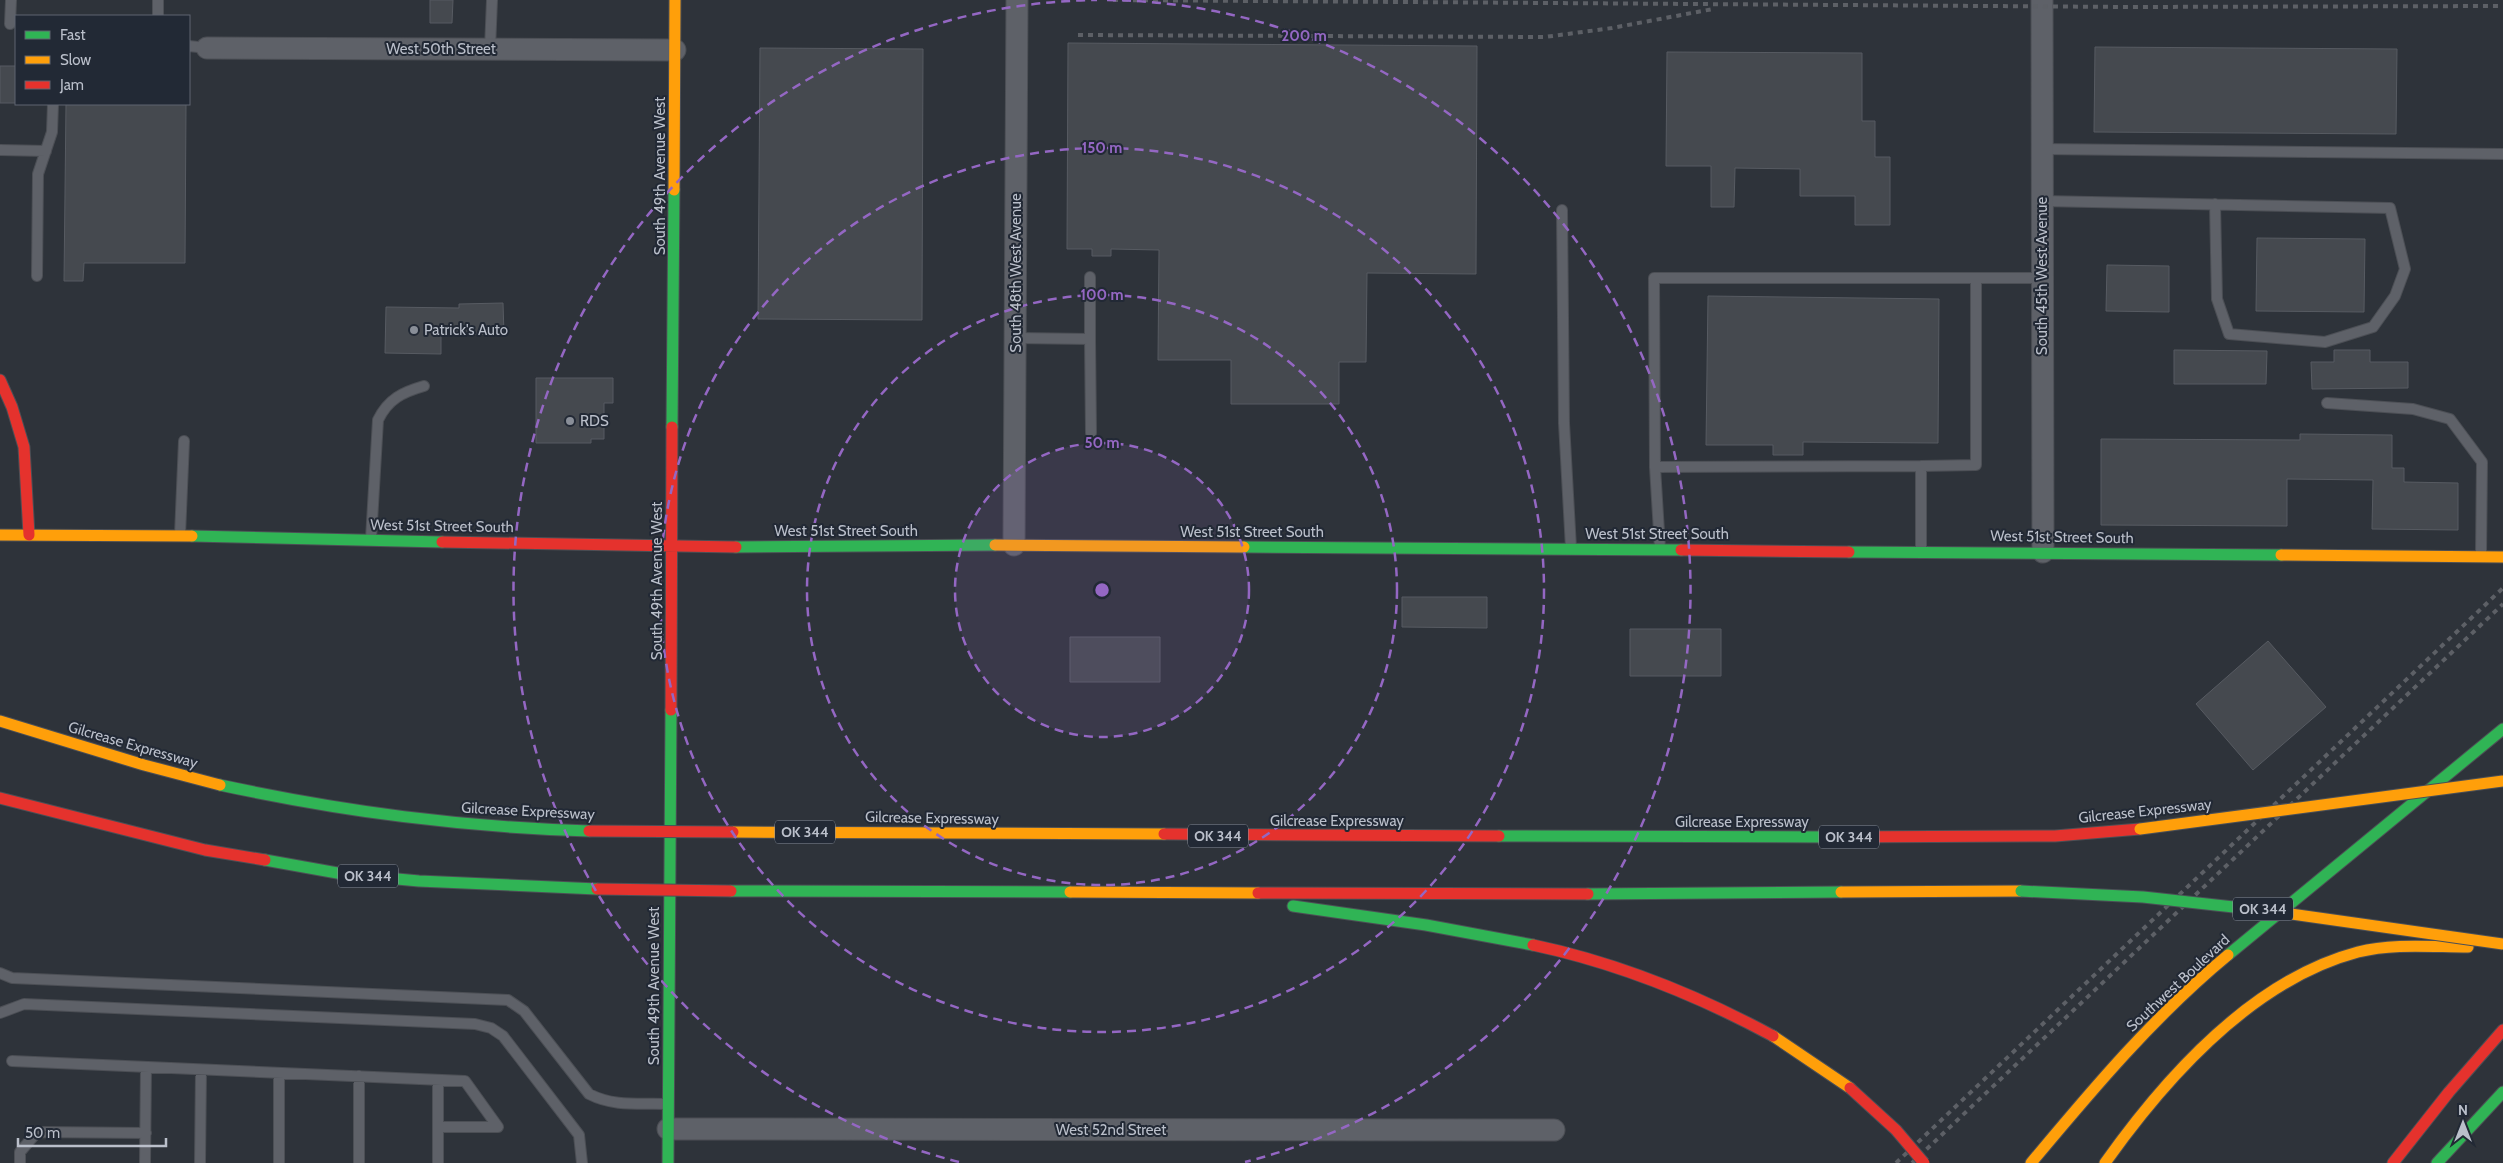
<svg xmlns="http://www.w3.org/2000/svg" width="2503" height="1163" font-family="Cabin,sans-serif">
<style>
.building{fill:#45494f;stroke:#575b62}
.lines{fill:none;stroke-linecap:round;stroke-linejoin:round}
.lane-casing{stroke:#4c4f55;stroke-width:12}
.street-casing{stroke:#4c4f55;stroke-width:23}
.fast-casing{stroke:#4c4f55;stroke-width:13}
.slow-casing{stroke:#4c4f55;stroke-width:13}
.jam-casing{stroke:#4c4f55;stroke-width:13}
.lane{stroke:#5e6168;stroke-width:10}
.street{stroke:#5e6168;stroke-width:21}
.fast{stroke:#30b455;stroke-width:11}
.slow{stroke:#ff9f0a;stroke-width:11}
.jam{stroke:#e5322d;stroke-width:11}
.rail{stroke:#5d6066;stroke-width:4;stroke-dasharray:5 5;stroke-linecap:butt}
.fast-bridge-casing{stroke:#4b4f56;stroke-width:13;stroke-linecap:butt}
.slow-bridge-casing{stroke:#4b4f56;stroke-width:13;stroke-linecap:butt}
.jam-bridge-casing{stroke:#4b4f56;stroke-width:13;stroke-linecap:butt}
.fast-bridge{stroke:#30b455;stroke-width:11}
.slow-bridge{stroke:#ff9f0a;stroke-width:11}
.jam-bridge{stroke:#e5322d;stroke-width:11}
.ring{fill:none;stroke:#9467c3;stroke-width:2.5;stroke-dasharray:9 6}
.poi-dot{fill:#898e98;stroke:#222935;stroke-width:2}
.labels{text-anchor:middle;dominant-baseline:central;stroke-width:4;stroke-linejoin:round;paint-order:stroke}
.shield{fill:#222935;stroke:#8c929d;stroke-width:1}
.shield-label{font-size:14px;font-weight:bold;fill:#babfca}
.street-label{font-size:15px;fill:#babfca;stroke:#222935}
.poi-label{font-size:15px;fill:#babfca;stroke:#222935;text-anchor:start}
.centre{fill:#9467c3;stroke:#222935;stroke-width:2.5}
.ring-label{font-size:15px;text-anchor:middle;font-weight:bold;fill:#9467c3;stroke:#222935;stroke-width:4;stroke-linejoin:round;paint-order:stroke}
</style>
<rect width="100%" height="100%" fill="#2e333a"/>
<path class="building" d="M430,0H453L452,23H430Z
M1068,43L1477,46L1476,274L1367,273L1366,362H1339V404H1231V360H1158L1159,250L1111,249V256H1092V249H1067Z
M2095,47L2397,49L2396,134L2094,132Z
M760,48L923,49L922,320L758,319Z
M1667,52L1862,53V121H1875V157H1890V225H1855V196H1800V169L1735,168L1734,207H1711V166H1666Z
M0,66H16V103H0Z
M66,104H186L185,263H84L83,281H64Z
M2257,238L2365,239L2364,312L2256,311Z
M2107,265L2169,266V312L2106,311Z
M1708,296L1939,299L1938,443L1803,442V455H1773V445H1706Z
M503,303L504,334L441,335V354L385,353L386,307L459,308V304Z
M2174,350L2267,351L2266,384H2174Z
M2334,350H2370V362H2408V388L2312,389L2311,362H2334Z
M536,378H613V403H604V439H591V443H536Z
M2300,434L2392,435V468H2404V482L2458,483V530L2372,529L2373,480L2287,479V526L2101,525V439L2300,440Z
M1402,597H1487V628L1402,627Z
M1630,629H1721V676H1630Z
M1070,637H1160V682H1070Z
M2268,641L2326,707L2253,770L2196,704Z"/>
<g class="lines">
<g class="lane-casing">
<path id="lane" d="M158,16V0
M10,24L11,0
M189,46L207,48
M490,49L492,0
M2042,149L2503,154
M0,150L46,151
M2042,201L2390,208L2405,269L2395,296L2373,327L2325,342L2229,334L2217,299L2215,204
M1562,210L1564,423L1571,548
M37,276L38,174L52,132L53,104
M1090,277V339
M1016,338L1090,339L1091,433
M2327,403L2413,409L2450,419L2482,462L2481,556
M1655,467L1921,466
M180,535L184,441
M371,539L378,420C388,399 403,392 424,386
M1660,548L1655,467L1654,278H2041
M1921,551V466L1976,465V278
M0,973L12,978L508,1000L524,1011L589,1094C614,1107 640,1103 667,1104
M0,1013L24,1004L475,1024L491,1028L503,1036L579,1135L582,1163
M12,1061L465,1081L498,1127H438
M20,1163V1152L37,1132L146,1133
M145,1163L146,1067
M200,1163L201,1070
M279,1163V1073
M359,1163V1076
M438,1163V1080"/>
</g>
<g class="street-casing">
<path id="street" d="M2042,0L2043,552
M207,48L675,50
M1014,545L1017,0
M668,1129L1554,1130"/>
</g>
<g class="fast-casing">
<path id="fast" d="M672,427L674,190
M192,536L442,542
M736,547L995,545
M1244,547L1681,550
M1849,552L2281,555
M220,785C346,812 461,827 589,831
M1499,836L1832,837
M265,860L343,874L419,881L597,889
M731,891L1070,892
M1588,894L1841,892
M1293,906L1426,925L1533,945
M2228,955L2503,729
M668,1163L671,710
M2437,1163L2503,1092"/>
</g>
<g class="slow-casing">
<path id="slow" d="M674,190L675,0
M0,535L192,536
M995,545L1244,547
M2281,555L2503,557
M0,721L144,765L220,785
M733,832L1164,834
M1070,892L1258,893
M1841,892L2021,891
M1773,1036L1850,1088
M2031,1163C2092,1090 2154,1016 2228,955
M2105,1163C2166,1077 2252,980 2358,952C2393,943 2432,947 2468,947"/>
</g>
<g class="jam-casing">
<path id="jam" d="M0,380L12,407L24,447L29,535
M442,542L736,547
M1681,550L1849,552
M671,710L672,427
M0,798L205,850L265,860
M1164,834L1499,836
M1832,837L2055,836L2140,829
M1258,893L1588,894
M1533,945C1618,963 1697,995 1773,1036
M2393,1163L2449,1092L2503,1030"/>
</g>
<use href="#lane" class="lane"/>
<use href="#street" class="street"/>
<use href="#fast" class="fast"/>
<use href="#slow" class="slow"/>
<use href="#jam" class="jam"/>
<path class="rail" d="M1113,0L2131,7L2503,6
M1078,35L1545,37L1612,28L1713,9
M1896,1163L2503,588
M1912,1163L2503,604"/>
<g class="fast-bridge-casing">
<path id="fast-bridge" d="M2021,891L2143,897L2270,911"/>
</g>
<g class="slow-bridge-casing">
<path id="slow-bridge" d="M2140,829L2503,781
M2270,911L2503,944"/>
</g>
<g class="jam-bridge-casing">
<path id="jam-bridge" d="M589,831L733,832
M597,889L731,891
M1850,1088L1896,1130L1924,1163"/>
</g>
<use href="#fast-bridge" class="fast-bridge"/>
<use href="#slow-bridge" class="slow-bridge"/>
<use href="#jam-bridge" class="jam-bridge"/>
</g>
<circle cx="1102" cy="590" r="147" fill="#9467c3" fill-opacity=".12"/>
<g class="ring">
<circle cx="1102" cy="590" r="147"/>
<circle cx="1102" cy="590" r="295"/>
<circle cx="1102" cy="590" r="442"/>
<path d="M959 1162A590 590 0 0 1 1097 0M1107 0A590 590 0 0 1 1245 1162"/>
</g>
<g class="poi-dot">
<circle cx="414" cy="330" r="5"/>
<circle cx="570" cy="421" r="5"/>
</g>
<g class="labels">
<g class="shield">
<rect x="775" y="820.5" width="60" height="23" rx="4"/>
<rect x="1188" y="824.5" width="60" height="23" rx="4"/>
<rect x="1819" y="825.5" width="60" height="23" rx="4"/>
<rect x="338" y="864.5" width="60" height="23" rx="4"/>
<rect x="2233" y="897.5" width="60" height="23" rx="4"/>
</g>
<g class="shield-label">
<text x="805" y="832">OK 344</text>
<text x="1218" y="836">OK 344</text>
<text x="1849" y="837">OK 344</text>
<text x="368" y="876">OK 344</text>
<text x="2263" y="909">OK 344</text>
</g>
<g class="street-label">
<text x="441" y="49">West 50th Street</text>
<text transform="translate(660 176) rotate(-90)">South 49th Avenue West</text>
<text transform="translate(1016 273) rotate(-90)">South 48th West Avenue</text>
<text transform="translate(2042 276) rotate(-90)">South 45th West Avenue</text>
<text transform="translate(442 526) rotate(1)">West 51st Street South</text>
<text x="846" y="531">West 51st Street South</text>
<text x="1252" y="532">West 51st Street South</text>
<text x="1657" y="534">West 51st Street South</text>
<text transform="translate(2062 537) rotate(1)">West 51st Street South</text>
<text transform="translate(657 581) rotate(-90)">South 49th Avenue West</text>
<text transform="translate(133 745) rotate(16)">Gilcrease Expressway</text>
<text transform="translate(528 811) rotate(3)">Gilcrease Expressway</text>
<text transform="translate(2145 811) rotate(-6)">Gilcrease Expressway</text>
<text transform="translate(932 818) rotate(1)">Gilcrease Expressway</text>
<text x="1337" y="821">Gilcrease Expressway</text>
<text x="1742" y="822">Gilcrease Expressway</text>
<text transform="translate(2178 983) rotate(-43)">Southwest Boulevard</text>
<text transform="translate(654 986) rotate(-90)">South 49th Avenue West</text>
<text x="1111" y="1130">West 52nd Street</text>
</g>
<g class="poi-label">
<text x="424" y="330">Patrick's Auto</text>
<text x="580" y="421">RDS</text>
</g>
</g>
<circle cx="1102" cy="590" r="8" class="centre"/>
<g class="ring-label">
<text x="1304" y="41">200 m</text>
<text x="1102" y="153">150 m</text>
<text x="1102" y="300">100 m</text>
<text x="1102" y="448">50 m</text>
</g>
<rect x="15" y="15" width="175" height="90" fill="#222935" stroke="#5f6571"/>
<rect x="25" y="31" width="25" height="8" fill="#30b455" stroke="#5f6571"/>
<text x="60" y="40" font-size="15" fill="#babfca">Fast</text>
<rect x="25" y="56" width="25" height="8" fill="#ff9f0a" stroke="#5f6571"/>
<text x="60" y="65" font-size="15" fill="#babfca">Slow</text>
<rect x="25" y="81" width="25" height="8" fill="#e5322d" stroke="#5f6571"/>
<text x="60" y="90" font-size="15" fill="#babfca">Jam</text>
<g transform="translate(2463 1123)" stroke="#222935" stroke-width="4" paint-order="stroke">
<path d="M0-4L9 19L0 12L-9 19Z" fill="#babfca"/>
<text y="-8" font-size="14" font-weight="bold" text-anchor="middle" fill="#babfca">N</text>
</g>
<path d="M18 1138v8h148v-8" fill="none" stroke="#babfca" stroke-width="2.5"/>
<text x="25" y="1138" font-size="15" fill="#babfca" stroke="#222935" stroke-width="4" paint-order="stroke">50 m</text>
</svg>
